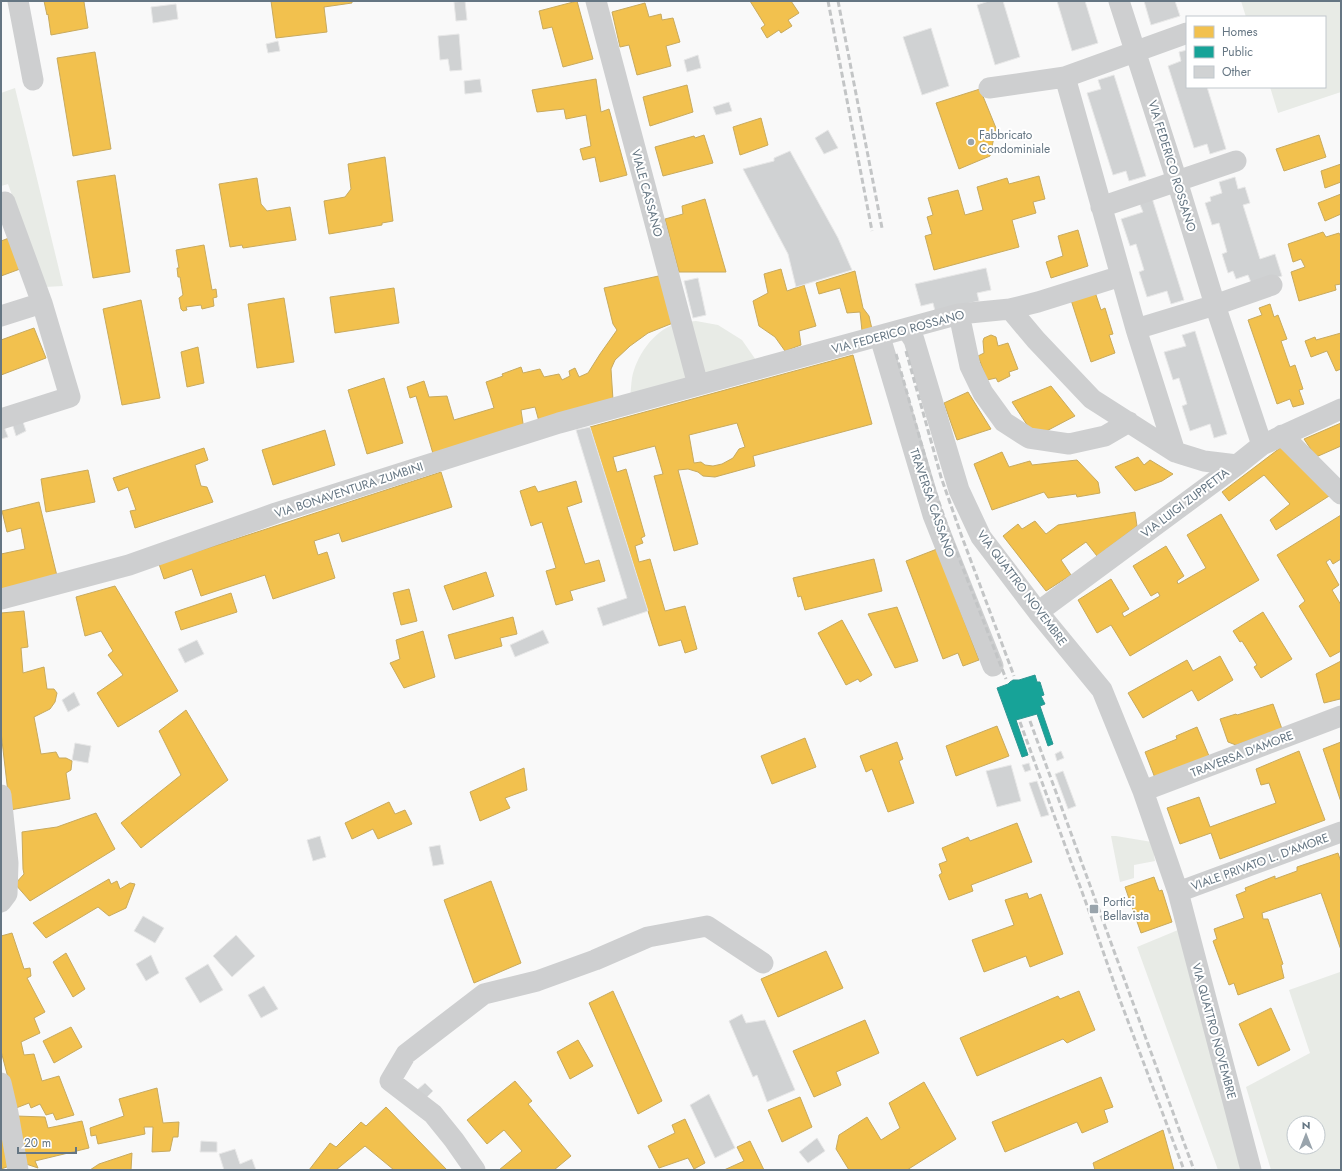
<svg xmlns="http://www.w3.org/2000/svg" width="1342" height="1171" font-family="Jost,sans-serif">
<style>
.green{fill:#e8ebe6;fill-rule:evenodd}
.homes{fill:#f2c14e;stroke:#c8aa5e;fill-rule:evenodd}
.public{fill:#17a398;stroke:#2e9692}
.building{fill:#d0d2d3;stroke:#e8e8e8}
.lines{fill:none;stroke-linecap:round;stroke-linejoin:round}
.street{stroke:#cecfd0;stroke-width:21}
.rail{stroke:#c3c5c6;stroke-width:3;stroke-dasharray:6 3;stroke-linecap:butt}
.poi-dot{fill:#99a4ac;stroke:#fff;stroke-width:1.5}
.labels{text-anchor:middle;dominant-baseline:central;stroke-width:4;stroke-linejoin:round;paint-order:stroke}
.poi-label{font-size:12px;fill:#657683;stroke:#fff;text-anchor:start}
.street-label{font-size:12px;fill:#657683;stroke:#fff}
</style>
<rect width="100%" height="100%" fill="#f9f9f9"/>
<path class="green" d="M1241,1H1341V92L1278,113L1270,87H1325V17H1246Z
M15,88L63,286L45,287L8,184L1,186V93Z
M696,321L718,325L742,340L758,363L630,397C631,391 631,384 632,378C636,357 653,331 675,324C681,322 689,322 696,321Z
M1111,836H1116L1152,842L1155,861L1134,865V878L1120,882Z
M1178,930L1242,1170H1218L1137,947Z
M1340,972L1341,1170H1271L1246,1087L1310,1053L1289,990ZM1294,1123H1318V1147H1294Z"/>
<path class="homes" d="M44,1H85L84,2L88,28L51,35L48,14L47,15Z
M271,1H352V3L324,7L327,32L276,38Z
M577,1L593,59L563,67L552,27L543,29L539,11Z
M750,1H791L799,13L788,20L792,26L781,33L779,30L767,38L761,28L765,25Z
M645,3L649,17L661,14L662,20L673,18L680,42L666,46L671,66L637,75L629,45L620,47L612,12Z
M95,52L111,149L73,156L57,58Z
M596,79L601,112L609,109L627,175L600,182L595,157L583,160L580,149L591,146L586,115L566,119L564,109L537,112L532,90Z
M687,85L693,112L650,126L643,97Z
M980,89L996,128L990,156L959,169L936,103Z
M761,118L768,145L740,155L733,127Z
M704,135L713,163L663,176L655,147L694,136L695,138Z
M1319,135L1326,157L1284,171L1276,149Z
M385,157L393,221L382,223V225L329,234L324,201L345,197L351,189L348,164Z
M1341,164V182L1325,188L1321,171Z
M115,175L130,272L93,278L77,181Z
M1039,176L1045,199L1033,202L1036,213L1012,220L1019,247L934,270L925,236L932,234L927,217L933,215L928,198L958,190L965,215L983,210L977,187L1007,178L1009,184Z
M257,178L261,204L267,211L290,207L296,240L243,248L242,245L230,247L219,184Z
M1341,194V214L1325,221L1318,203Z
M705,199L726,272H679L665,219L683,214L682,206Z
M1078,230L1088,266L1051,278L1046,262L1063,256L1058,236Z
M1323,232L1326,237L1339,233L1341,237V284L1335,285L1336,290L1299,301L1291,272L1305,267L1301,259L1293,262L1288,244Z
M9,238L20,269L1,276V241Z
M204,245L212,290L216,289L217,297L213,298L214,306L202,309L201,305L186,307L187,310L183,311L181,309L179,298L183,295L180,277H178L177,268H179L176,250Z
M781,269L787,291L804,285L816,326L799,331L801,345L785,351L775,337L759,326L753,301L768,293L764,274Z
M855,271L863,308L869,316L872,329L862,331L860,312L847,313L840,288L819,294L816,283Z
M663,275L673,323L648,333L630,346L615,360L611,369L613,400L540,425L535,407L521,410L524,430L434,457L416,396L410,398L407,387L424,381L429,397L447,396L454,420L494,408L486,382L503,376L502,374L521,367L523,373L540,369L544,377L559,374L562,380L570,376L569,371L575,368L579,377L588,373L600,354L617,330L613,324L604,288Z
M394,288L399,323L335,333L330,297Z
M1095,292L1101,310L1105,308L1113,334L1109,335L1115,353L1091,362L1071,300Z
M284,298L294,362L257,368L248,304Z
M141,300L160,398L122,405L103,309Z
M1270,304L1274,317L1278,315L1287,339L1281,341L1290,367L1295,365L1303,389L1299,390L1304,404L1293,407L1290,399L1277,404L1248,320L1262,315L1259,308Z
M34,328L46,358L1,375V340Z
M1341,333V369L1336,371L1327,351L1311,357L1305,341L1315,337L1316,340Z
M991,335L996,337L998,346L1008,343L1018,369L1009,372L1010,376L998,382L996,378L987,380L978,356L984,353L983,341L984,338Z
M198,347L204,383L187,387L181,352Z
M853,355L872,424L753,456L755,466L715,477L703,476L698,472L688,469L678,470L698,544L674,551L654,476L663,474L655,446L613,457L617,472L626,469L645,536L641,538L643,543L635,546L639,562L650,559L665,611L685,606L697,649L685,653L681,640L659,646L590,427ZM737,423L745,447L739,449L733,458L722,464L713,466L705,465L701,462L694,463L689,435Z
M384,378L403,443L367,454L348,390Z
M1051,386L1075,416L1035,437L1012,402Z
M968,392L991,429L957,440L944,403Z
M1341,423V446L1316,457L1304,439Z
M325,430L335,465L273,485L262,450Z
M1284,445L1329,496L1276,530L1270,520L1290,504L1264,475L1229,501L1222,492Z
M204,448L208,460L195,465L201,486L207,487L213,502L135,528L130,511L136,510L128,487L118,491L113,478Z
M1002,452L1009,467L1030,461L1032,465L1077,460L1098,482L1100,493L1077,497L1076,494L1048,498L1044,492L992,510L974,464Z
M1138,457L1144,465L1150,460L1173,474L1162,481L1135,491L1115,467Z
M88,470L95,502L46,512L41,479Z
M441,472L452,507L342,542L339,533L314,541L318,555L327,552L335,578L273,599L265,575L201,596L192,569L164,579L159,564Z
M576,481L582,502L567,507L585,564L599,560L605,581L570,591L573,600L556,605L546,571L556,568L542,522L531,526L520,491L535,486L538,492Z
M39,502L57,576L1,592V554L25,549L21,528L7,532L2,511Z
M1135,512L1137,526L1097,556L1086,542L1061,560L1071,575L1046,591L1003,536L1018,524L1022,529L1035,521L1046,534L1058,525Z
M1221,514L1259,580L1130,656L1111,625L1097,633L1078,600L1111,579L1129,609L1122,613L1124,617L1160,596L1158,592L1151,596L1133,566L1166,546L1184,576L1177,581L1178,584L1206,568L1187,535Z
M1341,515V559L1333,564L1330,559L1326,562L1339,585L1332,590L1341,605V651L1330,657L1299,606L1305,601L1277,555Z
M937,549L979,660L963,666L958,653L943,659L906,561Z
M874,559L882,591L805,610L801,596L798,597L793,578Z
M486,572L494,596L453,610L444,586Z
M115,586L178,691L118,727L97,693L123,675L108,655L113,651L101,631L85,636L76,597Z
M409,589L417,621L401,625L393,593Z
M231,593L237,612L181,630L175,612Z
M897,607L918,661L895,668L868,614Z
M24,611L28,647L21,648L23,673L44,667L47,689H54L57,693L55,702L50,709L34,717L41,754L56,752L59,758H66L72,761L71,770L66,773L70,799L10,810L1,732V613Z
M1263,612L1292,659L1261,678L1254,667L1257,665L1242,641L1240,642L1233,631Z
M513,617L517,634L500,638L502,646L455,659L448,635Z
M842,620L872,675L860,682L858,679L846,685L818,633Z
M423,631L435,677L404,688L390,663L400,659L396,640Z
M1220,656L1233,680L1198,701L1192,690L1143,718L1128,693L1187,660L1193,671Z
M1341,661V701L1340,699L1324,703L1316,674Z
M1273,704L1282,729L1236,745L1228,742L1220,719L1236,714L1237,715Z
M186,710L228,780L141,848L121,823L181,775L159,731Z
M997,726L1009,756L956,776L946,746Z
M1197,727L1209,756L1155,778L1145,752L1177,739L1176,736Z
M805,738L816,767L772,784L761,756Z
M897,742L903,759L899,761L914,803L888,812L872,769L866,772L860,756Z
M1341,742V802L1323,749Z
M1299,751L1325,820L1220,859L1211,833L1180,844L1167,808L1199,797L1210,827L1276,803L1269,783L1261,785L1256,769Z
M524,768L527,790L505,798L510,808L480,821L470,792Z
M389,802L395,814L405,810L412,824L378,839L373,829L352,839L345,823Z
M96,813L115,849L30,901L15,884L24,874L23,869L22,832L57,827Z
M1017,823L1032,862L971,885L973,891L949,900L939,875L942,873L939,864L947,861L942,848L968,837L970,841Z
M1338,853L1341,862V950L1321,893L1262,913L1263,919H1268L1283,964L1281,965L1284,978L1238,995L1234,983L1229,985L1213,941L1217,939L1214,929L1244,918L1236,895L1246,891L1245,888L1275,876V879L1297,871V867Z
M1154,877L1159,891L1162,890L1172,922L1141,933L1125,887Z
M109,879L111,884L117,881L120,889L130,883L135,884L126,908L109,916L98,907L46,938L33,923Z
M491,881L521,963L474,983L444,900Z
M1027,893L1029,899L1041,894L1063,954L1030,967L1026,956L984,972L972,940L1014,925L1005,900Z
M12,933L24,969L30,968L31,976L27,978L45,1012L34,1018L40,1033L21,1042L24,1055L34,1054L42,1081L59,1076L74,1115L56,1120L53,1113L46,1115L40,1104L31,1108L29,1103L16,1108L1,1051V936Z
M826,951L843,988L778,1017L761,979Z
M66,953L85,989L73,997L53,962Z
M613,991L662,1101L638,1114L589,1003Z
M1079,991L1095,1030L1067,1043L1063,1039L977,1076L960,1038L1058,996L1060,999Z
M1271,1008L1290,1050L1258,1066L1239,1024Z
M865,1020L879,1053L836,1072L841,1085L814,1097L793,1051Z
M71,1027L82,1047L54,1063L43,1041Z
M578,1040L593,1066L570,1079L557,1052Z
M1101,1077L1113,1107L1104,1110L1108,1122L1082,1133L1077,1122L1005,1152L992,1122Z
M515,1081L532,1101L528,1104L571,1156L554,1170H499L522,1151L504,1130L487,1144L467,1120Z
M924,1082L956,1139L907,1170H849L836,1149L839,1135L867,1117L881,1140L900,1128L889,1103Z
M157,1088L163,1123L179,1122L178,1137H173L170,1151L152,1152L153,1127H144L145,1134L98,1144L96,1135L91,1136L90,1128L124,1116L119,1099Z
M800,1097L812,1127L782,1142L768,1110Z
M386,1107L447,1170H394L365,1146L336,1170H309L330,1143L336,1147L361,1122L366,1126Z
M16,1116L45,1117L48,1128L82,1121L89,1148L35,1161L38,1168L26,1164Z
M685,1119L705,1163L694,1169L688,1158L659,1168L648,1146L675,1133L672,1125Z
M1,1128L10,1166L1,1169Z
M1163,1130L1174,1170H1095L1093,1163Z
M750,1141L764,1170H724L744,1161L737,1147Z
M132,1153L131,1170H141H90L99,1164Z"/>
<path class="public" d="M1035,675L1037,682H1040L1044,695L1041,696L1045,704L1040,706L1053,744L1048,746L1037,714L1016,720L1028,755L1022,757L997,688L1008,684L1010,682L1013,680H1019Z"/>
<path class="building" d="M465,1L467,20L456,21L454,2Z
M989,1H1003L1020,57L995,65L977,5Z
M1057,1H1085L1098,43L1072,51Z
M1144,1H1175L1180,16L1151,25Z
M176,4L178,19L153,23L151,7Z
M931,28L949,86L922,95L903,37Z
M459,34L462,70L450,71L448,59L440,60L438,36Z
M278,41L280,51L268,53L266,44Z
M1187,50V87H1207L1226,149L1210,154L1207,144L1194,148L1168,66L1181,61L1179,52Z
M698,55L701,68L687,72L684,60Z
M1114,75L1146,176L1129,181L1126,171L1113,175L1087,93L1101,89L1098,80Z
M480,79L482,92L465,94L464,81Z
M729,102L732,111L716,115L713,107Z
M828,130L838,148L824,154L815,138Z
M790,151L838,238L852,270L796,287L788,254L743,169L774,161V158Z
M1235,177L1238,189L1245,187L1250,203L1243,205L1260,259L1275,254L1282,276L1252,285L1248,275L1236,279L1233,271L1228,273L1222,254L1227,252L1219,223L1212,225L1205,203L1211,201L1210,197L1222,193L1219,182Z
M1152,198L1184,300L1171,304L1167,291L1147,297L1139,272L1144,270L1136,244L1130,246L1121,219L1143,212L1139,202Z
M986,268L991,290L977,293L979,301L935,311L933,303L921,306L915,284Z
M698,278L706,315L693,318L684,281Z
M1195,331L1227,434L1214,438L1210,424L1190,431L1182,406L1187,404L1179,378L1173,380L1164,352L1186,346L1182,335Z
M22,419L26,431L16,436L12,423Z
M3,424L8,437L1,439V425Z
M590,427L648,611L603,626L597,608L627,598L576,430Z
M543,630L549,643L515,657L510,645Z
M197,640L204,654L185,663L178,649Z
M74,692L80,705L68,712L62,700Z
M75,743L91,746L88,763L72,760Z
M1061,751L1064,758L1057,761L1055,754Z
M1029,763L1031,770L1025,772L1022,765Z
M1011,765L1021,801L997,807L986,771Z
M1063,771L1076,806L1068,809L1055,774Z
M1037,781L1049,815L1041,817L1029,783Z
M320,836L326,857L313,861L307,840Z
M440,845L444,864L433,866L429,847Z
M143,916L164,928L155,943L134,931Z
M236,935L255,956L232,977L213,956Z
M151,955L159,973L146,981L136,964Z
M208,964L223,990L200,1003L185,978Z
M264,986L278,1009L261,1018L248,995Z
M742,1014L746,1023L765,1020L795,1090L767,1102L757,1075L753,1077L729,1021Z
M425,1083L433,1091L425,1099L417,1090Z
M709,1094L735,1148L715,1158L690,1105Z
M817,1138L825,1151L808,1163L799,1152Z
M201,1141L217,1142V1152H200Z
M235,1149L240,1164L252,1159L256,1170H224L219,1154Z"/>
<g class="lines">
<path class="street" d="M18,1L33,80
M596,1L698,385
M1119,1L1177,181L1215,305L1262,445
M1065,77L1187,33
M989,88L1065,77L1136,329L1175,452
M1,204L5,202L42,303L70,397L1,419
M1101,207L1236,161
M1010,309L1038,302L1121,276
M959,314L970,366L983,393L1004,422L1029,438L1069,444L1105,436L1129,422
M1,316L42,303
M907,329L914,340L959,490L981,537L1038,612L1102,690L1143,791L1178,892L1251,1170
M1136,329L1215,305L1272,285
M880,337L933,515L993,666
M1282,435L1341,494
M1,599L129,565L276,513L559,423L959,314L1010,309L1036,340L1092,399L1175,452L1204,461L1237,465
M1038,612L1237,465L1262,445L1341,409
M1143,791L1341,716
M1,795L8,863L7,894L1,902
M1178,892L1341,832
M1,1083L8,1113L18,1170
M475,1170L454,1140L433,1114L390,1081L406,1054L484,994L537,981L595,960L648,937L707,926L763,963"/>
<path class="rail" d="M828,1L872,231
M838,1L882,228
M906,351L941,477L962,537L1014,676
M896,354L933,485L952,540L1006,679
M1030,721L1194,1170
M1020,722L1089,911L1120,1000L1184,1170"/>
</g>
<g class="poi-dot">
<circle cx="971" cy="142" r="4"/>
<rect x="1089" y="904" width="10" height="10" rx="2"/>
</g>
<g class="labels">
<g class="poi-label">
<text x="979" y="135">Fabbricato<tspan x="979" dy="14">Condominiale</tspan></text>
<text x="1103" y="902">Portici<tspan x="1103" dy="14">Bellavista</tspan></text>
</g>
<g class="street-label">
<text transform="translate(1172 166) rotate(73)">VIA FEDERICO ROSSANO</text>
<text transform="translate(647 193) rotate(75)">VIALE CASSANO</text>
<text transform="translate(898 332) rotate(-15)">VIA FEDERICO ROSSANO</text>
<text transform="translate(349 490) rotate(-18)">VIA BONAVENTURA ZUMBINI</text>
<text transform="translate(932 503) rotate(71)">TRAVERSA CASSANO</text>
<text transform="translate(1185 503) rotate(-37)">VIA LUIGI ZUPPETTA</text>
<text transform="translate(1022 588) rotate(53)">VIA QUATTRO NOVEMBRE</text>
<text transform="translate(1242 754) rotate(-21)">TRAVERSA D'AMORE</text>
<text transform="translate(1260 862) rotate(-20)">VIALE PRIVATO L. D'AMORE</text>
<text transform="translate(1214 1031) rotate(75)">VIA QUATTRO NOVEMBRE</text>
</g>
</g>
<rect width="1342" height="1171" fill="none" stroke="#657683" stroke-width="4"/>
<rect x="1186" y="16" width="140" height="72" fill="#ffffff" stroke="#c1c8cd"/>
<rect x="1194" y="26" width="20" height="12" fill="#f2c14e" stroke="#c1c8cd"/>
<text x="1222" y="36" font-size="12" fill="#657683">Homes</text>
<rect x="1194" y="46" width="20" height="12" fill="#17a398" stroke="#c1c8cd"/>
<text x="1222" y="56" font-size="12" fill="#657683">Public</text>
<rect x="1194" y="66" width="20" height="12" fill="#d0d2d3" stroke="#c1c8cd"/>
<text x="1222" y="76" font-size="12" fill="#657683">Other</text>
<g transform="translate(1306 1135)"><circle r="19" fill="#ffffff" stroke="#c1c8cd"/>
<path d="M0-3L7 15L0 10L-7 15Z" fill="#99a4ac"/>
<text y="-6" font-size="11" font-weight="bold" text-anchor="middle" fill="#657683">N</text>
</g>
<path d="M18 1147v6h58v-6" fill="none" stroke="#657683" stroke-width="2"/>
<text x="24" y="1147" font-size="12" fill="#657683" stroke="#ffffff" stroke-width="3" paint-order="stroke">20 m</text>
</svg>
